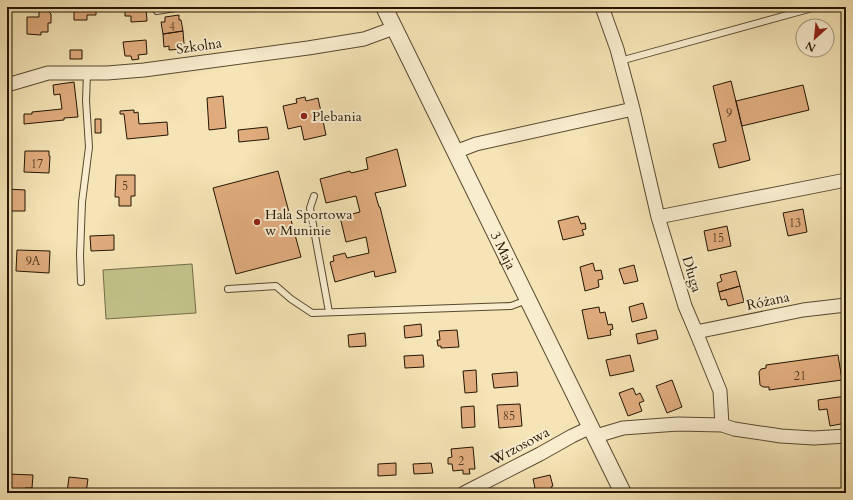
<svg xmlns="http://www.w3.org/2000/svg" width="853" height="500" font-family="Cardo,serif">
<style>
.green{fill:#c2c289;stroke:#736c46}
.building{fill:#e0ac7e;stroke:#241503}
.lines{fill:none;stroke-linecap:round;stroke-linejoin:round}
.service-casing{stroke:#584930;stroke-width:8}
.minor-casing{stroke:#584930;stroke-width:15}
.tertiary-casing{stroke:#584930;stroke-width:18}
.service{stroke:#f8edcf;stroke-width:6}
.minor{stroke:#f8edcf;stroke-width:13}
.tertiary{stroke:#f8edcf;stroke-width:16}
.poi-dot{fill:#8f2418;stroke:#f8edcf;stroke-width:1.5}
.labels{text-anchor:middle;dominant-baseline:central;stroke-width:4;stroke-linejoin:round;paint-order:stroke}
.number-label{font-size:12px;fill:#533b22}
.street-label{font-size:14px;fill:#241503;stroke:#f8edcf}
.poi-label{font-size:14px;fill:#241503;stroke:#f8edcf;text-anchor:start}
</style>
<rect width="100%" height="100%" fill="#f5e4b5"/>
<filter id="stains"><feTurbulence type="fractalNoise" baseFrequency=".005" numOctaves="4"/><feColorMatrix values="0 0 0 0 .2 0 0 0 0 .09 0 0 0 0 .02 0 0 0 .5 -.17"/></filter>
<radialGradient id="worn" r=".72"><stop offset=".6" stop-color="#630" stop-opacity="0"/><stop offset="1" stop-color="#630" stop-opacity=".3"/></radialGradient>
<path class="green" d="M192,264L196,313L106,319L103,270Z"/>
<path class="building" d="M74,7H96V15H87V20H74Z
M146,9L147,21L131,22V16H125V10Z
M39,11H48L51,14V23H48V32H41V35L27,34V17H39Z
M179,15V20H181L183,31L163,34L161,22H165V17Z
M183,31L184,44H183V49L169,50V46L164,47L163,34Z
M146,40L147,54L138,55L139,59L132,60L131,56H125L123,42Z
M70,50H82V59H70Z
M731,81L750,160L719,168L713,144L726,141L713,86Z
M74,82L78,117L64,118V120L24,124V114H32V112L62,109L60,94L54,95L53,85Z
M803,85L809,110L742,126L736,101Z
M223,96L226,128L209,130L207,98Z
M305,97L306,101L318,98L326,135L304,140L301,126L288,129L283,106L297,103L296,99Z
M8,102L10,122L7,123V103Z
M134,110V113L138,112L139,124L167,122L168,135L127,139L124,114H120V111Z
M95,119H101V133H95Z
M267,127L269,139L239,142L238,130Z
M397,149L406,186L375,193L379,207H380L396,272L375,277L374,271L335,282L330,262L334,261L333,256L345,253L347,258L369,253L366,237L346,242L340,217L360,212L356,196L326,203L320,179L350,171L351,173L368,169L366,158Z
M25,151H49V156H50L49,173L24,172Z
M278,171L301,257L236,274L213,188Z
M116,175H135V196H131V206H119V197H115Z
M7,189L25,190V211H7Z
M803,209L807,232L788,236L783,213Z
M578,216L581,224L585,223L586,229L582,230L584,235L563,240L558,221Z
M727,226L731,246L708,251L704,231Z
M114,235V250L91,251L90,236Z
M17,250L50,251L49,273L16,271Z
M593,263L595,271L601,270L603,279L598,280L599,287L585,291L580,267Z
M634,265L638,281L624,284L619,269Z
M736,271L740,286L719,292L717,283L722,281L720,275Z
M740,286L744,302L728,306L726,299L721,300L719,292Z
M643,303L647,318L632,322L629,307Z
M599,307L600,313L605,312L608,325L612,324L613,329L610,330L611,335L588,339L582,310Z
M421,324L422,336L405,338L404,326Z
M457,330L459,347L441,348V346H438L437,340H440L439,331Z
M656,330L658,339L638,344L636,334Z
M365,333L366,346L349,347L348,335Z
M423,355L424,367L405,368L404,356Z
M630,355L634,371L610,376L606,360Z
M838,355L842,380L769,390V387H763L760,385L759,372L761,369L766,368V365Z
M476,370L477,392L465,393L463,371Z
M517,372L518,386L494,388L492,374Z
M672,380L682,407L667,413L656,386Z
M633,388L636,395L640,393L644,401L639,403L642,411L628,416L619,393Z
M846,396V423L830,426L827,409L819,410L818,400Z
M520,404L522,426L499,428L497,405Z
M474,406L475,427L462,428L461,407Z
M473,447L475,469H469L470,474H463V470L453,471L452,464H448V458L452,457L451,449Z
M7,463H8V474L33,475L32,488H25V491L8,490V486H7Z
M396,463V475L378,476V464Z
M431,463L433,473L414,474L413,464Z
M550,475L553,486L551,487L552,493H530L529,490L535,488L533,479Z
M69,477L88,479L86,493H67Z"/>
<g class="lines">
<g class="service-casing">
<path id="service" d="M157,11L181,7
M620,61L816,7
M314,196L310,208L329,312
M81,282L80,255L82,202L89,147L86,101L87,73
M228,289L276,286L291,299L312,313L511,306L527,300"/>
</g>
<g class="minor-casing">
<path id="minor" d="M7,85L48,73H107L144,70L308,48L364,39L394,28
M455,152L476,144L633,109
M658,217L846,180
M696,332L803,310L846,305
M722,425L734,429L781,436L814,438L846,436
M596,436L623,428L678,424L722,425L720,391L696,332L685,306L658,217L633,109L617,49L602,7
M464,493L540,454L572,436L591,427"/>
</g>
<g class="tertiary-casing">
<g id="tertiary">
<path id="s1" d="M384,7L623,493"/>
</g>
</g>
<use href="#service" class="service"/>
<use href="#minor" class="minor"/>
<use href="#tertiary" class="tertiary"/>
</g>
<g class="poi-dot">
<circle cx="304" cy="116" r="4"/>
<circle cx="257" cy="222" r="4"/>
</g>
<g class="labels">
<g class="number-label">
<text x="172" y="27">4</text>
<text x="729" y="113">9</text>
<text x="37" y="164">17</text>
<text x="125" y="186">5</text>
<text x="795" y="223">13</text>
<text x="718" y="238">15</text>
<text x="33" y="261">9A</text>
<text x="800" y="376">21</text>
<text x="509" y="416">85</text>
<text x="461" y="461">2</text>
</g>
<g class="street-label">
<text transform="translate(199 46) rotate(-8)">Szkolna</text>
<text stroke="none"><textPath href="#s1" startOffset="271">3 Maja</textPath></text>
<text transform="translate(692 274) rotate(73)">Długa</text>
<text transform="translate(768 301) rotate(-12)">Różana</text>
<text transform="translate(520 446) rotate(-28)">Wrzosowa</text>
</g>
<g class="poi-label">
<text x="312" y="116">Plebania</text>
<text x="265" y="214">Hala Sportowa<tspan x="265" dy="16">w Muninie</tspan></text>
</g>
</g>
<rect width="853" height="500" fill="none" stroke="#f5e4b5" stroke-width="24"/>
<rect x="8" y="8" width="837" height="484" fill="none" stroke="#241503" stroke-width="2"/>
<rect x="12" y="12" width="829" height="476" fill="none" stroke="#241503"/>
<g transform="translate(815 38) rotate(207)"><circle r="19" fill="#f8edcf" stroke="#a3977d"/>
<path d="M0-3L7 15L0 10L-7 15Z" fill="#8f2418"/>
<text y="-6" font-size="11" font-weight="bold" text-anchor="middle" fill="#241503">N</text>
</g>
<rect width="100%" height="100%" filter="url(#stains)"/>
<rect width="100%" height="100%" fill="url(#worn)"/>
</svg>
